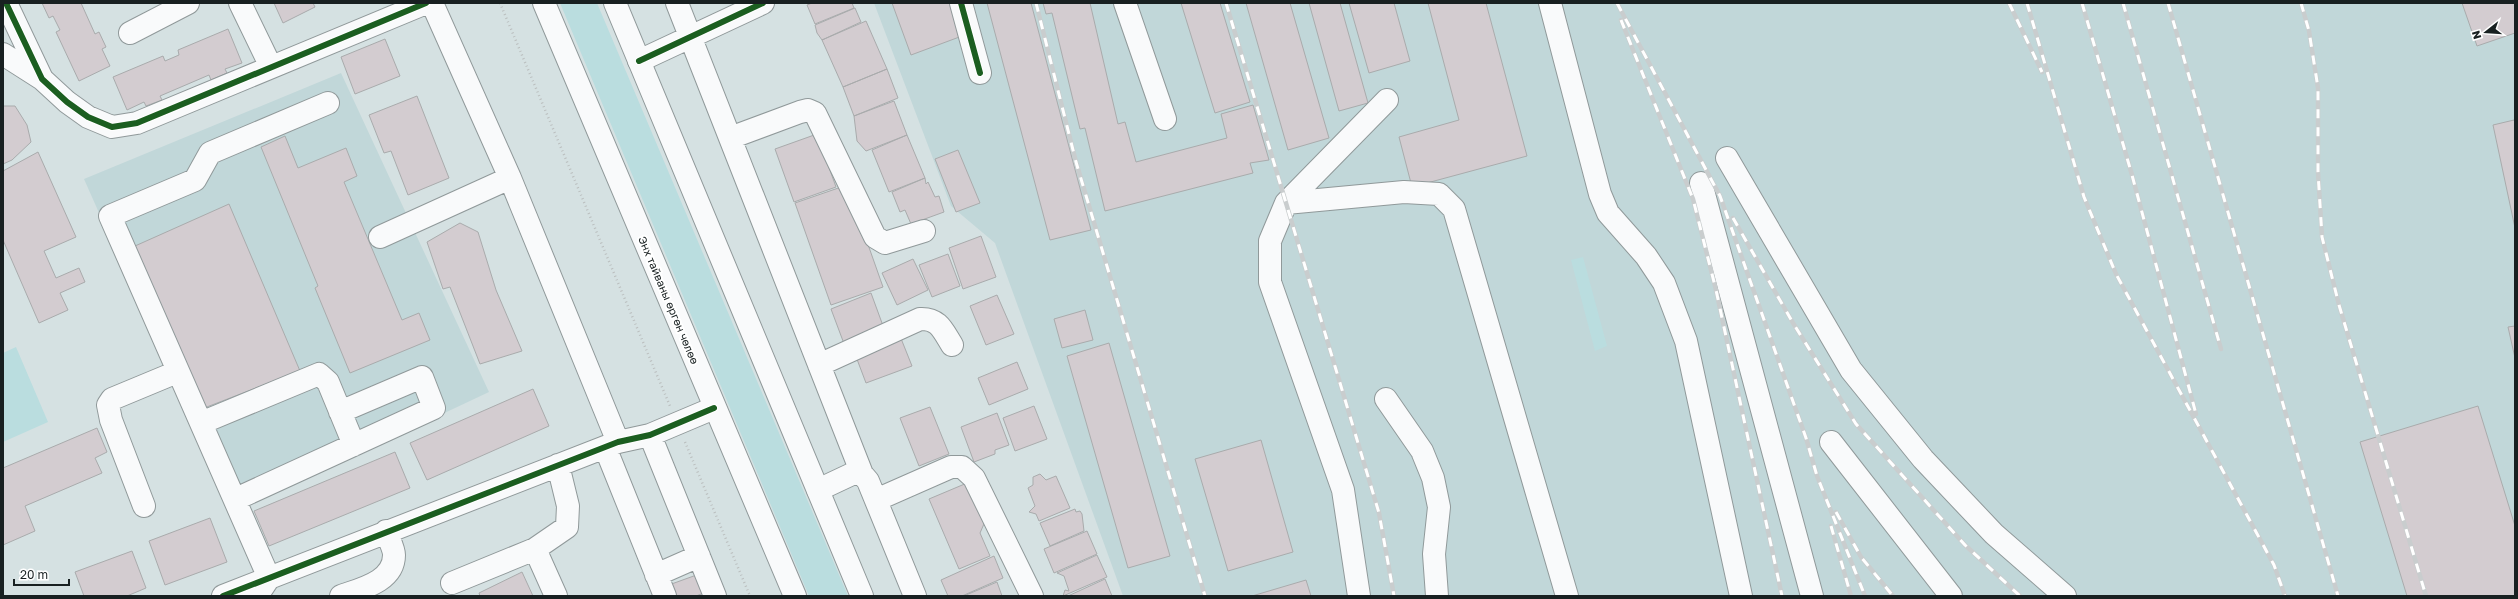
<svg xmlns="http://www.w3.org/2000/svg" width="2518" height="599" font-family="'Golos Text',sans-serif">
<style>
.built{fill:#c1d7d9}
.green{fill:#badddf}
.building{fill:#d3ccd0;stroke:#a9abac}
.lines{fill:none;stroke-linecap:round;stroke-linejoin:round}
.minor-casing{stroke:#90999a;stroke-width:24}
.highway-casing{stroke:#90999a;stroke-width:24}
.path{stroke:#bbbfbf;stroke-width:2.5;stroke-dasharray:1 3;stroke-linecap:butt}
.minor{stroke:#f9fafb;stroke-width:22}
.highway{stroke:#f9fafb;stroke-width:22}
.rail-casing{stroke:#c9cdce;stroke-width:4.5}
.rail{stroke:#fff;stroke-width:3;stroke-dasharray:9;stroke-linecap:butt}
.cycleway-casing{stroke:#fff;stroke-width:8}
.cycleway{stroke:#1b5e20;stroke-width:6}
.labels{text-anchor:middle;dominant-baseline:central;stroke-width:4;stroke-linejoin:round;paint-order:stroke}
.street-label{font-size:11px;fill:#182021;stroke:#fff}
</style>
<rect width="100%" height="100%" fill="#d5e1e2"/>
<path class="built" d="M874,3H2515V596H1123L995,243L951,206Z
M341,73L489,392L232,513L84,179Z"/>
<path class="green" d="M560,3H597L848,596H809Z
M1583,257L1607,346L1595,351L1571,260Z
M16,347L48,422L3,442V353Z"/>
<path class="building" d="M42,3H81L95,34L99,32L106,47L102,49L110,66L79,81L56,32L60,30L53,16L49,18Z
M274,3H313L315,7L283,23Z
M812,3H852L854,8L815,24L807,5Z
M892,3H950L962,36L911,55Z
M987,3H1031L1091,230L1050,240Z
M1043,3H1090L1118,124L1125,122L1136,162L1227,138L1221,114L1253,105L1269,160L1250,163L1253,173L1105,211L1085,128L1080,129L1052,13L1046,14Z
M1181,3H1220L1250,102L1215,113Z
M1246,3H1290L1329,138L1288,150Z
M1309,3H1340L1368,103L1339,111Z
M1349,3H1394L1410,61L1369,73Z
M1428,3H1486L1527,156L1412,187L1399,137L1459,120Z
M2462,3H2515V33L2477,46Z
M855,8L861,22L822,40L817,33L815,25Z
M866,21L887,69L843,87L822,40Z
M228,29L242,63L225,69L227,73L211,80L209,75L160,96L162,100L146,106L144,102L127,110L113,77L163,56L165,61L179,55L178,50Z
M385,39L400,76L355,94L341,57Z
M887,69L898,98L854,116L843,87Z
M417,96L449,178L408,195L391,151L384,153L369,115Z
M894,101L907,135L866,151L857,141L854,116Z
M3,106H15L27,125L31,142L12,160L3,164Z
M2514,120L2515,123V228L2493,125Z
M817,134L836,187L794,202L775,149Z
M907,135L925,178L889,192L872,150Z
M285,136L298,168L346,148L357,176L344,182L402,320L419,313L430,340L350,373L315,288L318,286L261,147Z
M958,150L980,203L956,212L935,159Z
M38,152L76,237L44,251L56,278L79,268L85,282L60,293L68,310L39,323L3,240V171Z
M925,178L926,184L928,182L935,197L939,196L944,212L911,224L905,210L900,212L892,192Z
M847,185L883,287L831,305L795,203Z
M229,204L300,371L199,410L135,246Z
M460,223L478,232L496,290L522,351L480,364L450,287L443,289L427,242Z
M981,236L996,277L963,289L949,248Z
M948,254L960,286L932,297L919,265Z
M913,259L928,290L897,305L882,273Z
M871,293L886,334L846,349L831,309Z
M997,295L1014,334L986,345L970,306Z
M1085,310L1093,340L1062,348L1054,319Z
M2515,326V358L2508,327Z
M900,336L912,366L866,383L855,354Z
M1109,343L1170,556L1128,568L1067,356Z
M1017,362L1028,389L989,405L978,378Z
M533,389L549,426L427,480L410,443Z
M1034,406L1047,439L1015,451L1003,418Z
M2478,406L2515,526V596H2407L2360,442Z
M930,407L949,454L919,466L900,418Z
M997,413L1009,445L995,450V454L974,462L961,427Z
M97,428L107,452L95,458L102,473L25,506L35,531L3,545V468Z
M1261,440L1293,552L1228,571L1195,459Z
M395,452L410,488L269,546L254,511Z
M1040,474L1046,480L1056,476L1070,508L1039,521L1036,514L1029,512L1035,506L1028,488L1033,485V477Z
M967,483L987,517L980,533L990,556L959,569L929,499Z
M1075,509L1076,512L1080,511L1082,514L1084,531L1050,546L1040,523Z
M210,518L227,562L165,585L149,541Z
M1087,531L1097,554L1054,573L1044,549Z
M132,551L146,588L127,596H84L75,572Z
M1097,555L1107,577L1063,596L1065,590L1069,591L1064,576L1057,573Z
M994,556L1003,578L962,596H948L941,580Z
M522,572L533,596H480L479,593Z
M702,573L709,591L696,596H670L666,586Z
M1105,579L1112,596H1068Z
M1306,580L1311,596H1252Z
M997,582L1002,596H966V595Z"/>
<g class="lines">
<g class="minor-casing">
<path id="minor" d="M6,3L42,79L67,102L88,117L112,127L137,123L426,3
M240,3L271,67
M432,3L510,178L618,442
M677,3L862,474
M961,3L980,73
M1125,3L1165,119
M1550,3L1600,194L1608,213L1646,256L1664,283L1686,341L1741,596
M130,33L188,3
M3,54L42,79
M639,61L763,3
M730,138L800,112L808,110L815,113L875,237L885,243L924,231
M1727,158L1851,370L1923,459L1994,534L2065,596
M1701,183L1812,596
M1286,203L1404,192L1439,194L1454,209L1567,596
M380,237L510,178
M819,365L920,319C939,318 943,331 952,345
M1386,399L1422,451L1433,478L1439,507L1434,554L1437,596
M201,423L319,374L328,382L354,445
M650,435L715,596
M1831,442L1951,596
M605,447L665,596
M818,490L852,474H862L868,481L915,596
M236,499L434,408L422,377L340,412
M876,500L951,467H962L974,478L1032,596
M144,506L111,420L108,405L112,399L177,372
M535,549L556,596
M656,575L699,556
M452,583L535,549L567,527L568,506L558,465
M223,596L618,442L650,435L714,408
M257,596L269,578L110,216L195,180L210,153L328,103
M341,596C360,589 394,582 394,555C394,548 388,538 386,531
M1359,596L1343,490L1270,282V241L1286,203L1387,100"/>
</g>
<g class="highway-casing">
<path id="highway" d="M544,3L795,596
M615,3L862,596"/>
</g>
<path class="path" d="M500,3L670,406
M685,442L750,596"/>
<use href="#minor" class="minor"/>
<use href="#highway" class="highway"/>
<g class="rail-casing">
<path id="rail" d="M1036,3L1076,162L1205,596
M1226,3L1379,513L1394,596
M1617,3L1720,196L1806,438L1817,476L1865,596
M2009,3L2042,72
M2027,3L2084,197L2116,274L2274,565L2285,596
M2082,3L2132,175L2196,414
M2123,3L2221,349
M2168,3L2338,596
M2301,3L2309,31L2318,88V172L2322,237L2339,305L2426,596
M1621,20L1693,199L1716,290L1782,596
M1733,218L1793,323L1856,424L1965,545L2020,596
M1836,512L1861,557L1893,596
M1831,526L1851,596"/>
</g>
<use href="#rail" class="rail"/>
<g class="cycleway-casing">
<path id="cycleway" d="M6,3L42,79L67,102L88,117L112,127L137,123L426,3
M961,3L980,73
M639,61L763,3
M223,596L618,442L650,435L714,408"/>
</g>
<use href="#cycleway" class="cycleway"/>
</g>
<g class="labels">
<g class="street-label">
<text transform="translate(669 300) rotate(67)">Энх тайваны өргөн чөлөө</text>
</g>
</g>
<rect width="2518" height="599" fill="none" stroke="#182021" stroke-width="8"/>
<g transform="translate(2486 32) rotate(253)" stroke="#ffffff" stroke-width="3" paint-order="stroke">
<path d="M0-3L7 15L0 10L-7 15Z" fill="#182021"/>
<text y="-6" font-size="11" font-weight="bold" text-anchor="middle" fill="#182021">N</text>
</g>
<path d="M14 579v6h55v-6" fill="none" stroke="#182021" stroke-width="2"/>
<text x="20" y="579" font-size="12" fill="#182021" stroke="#ffffff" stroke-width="3" paint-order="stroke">20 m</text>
</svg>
